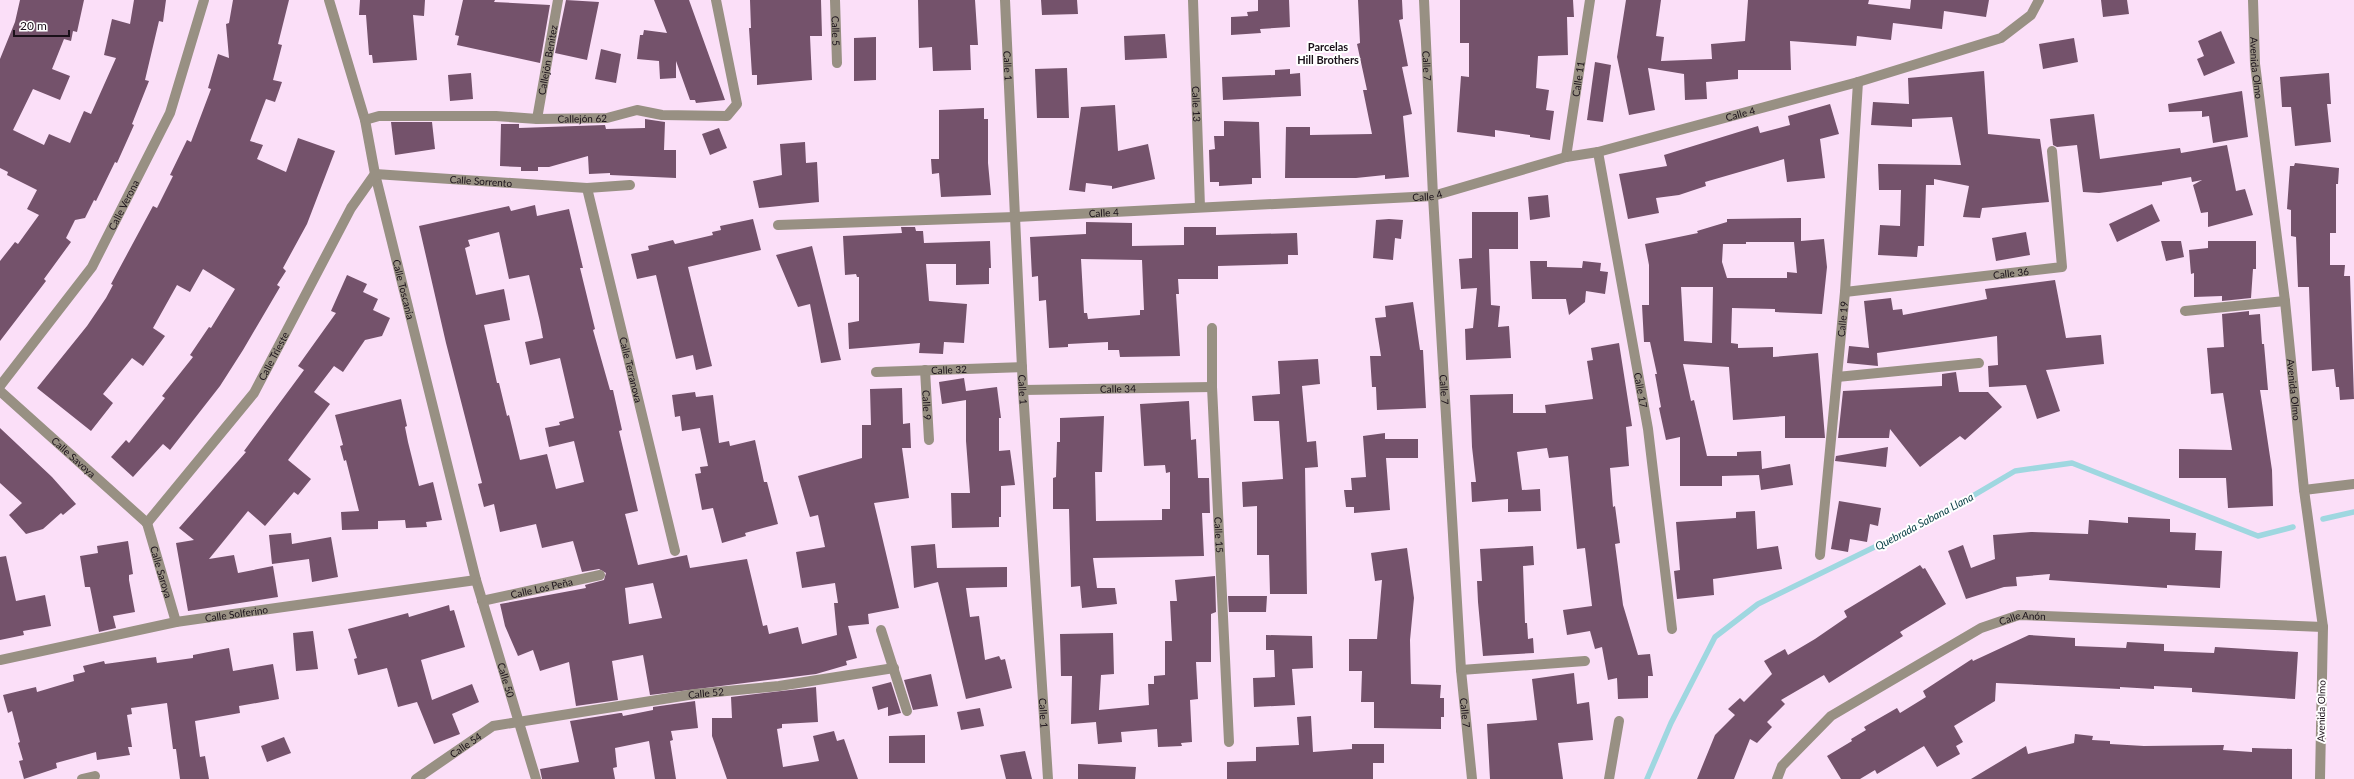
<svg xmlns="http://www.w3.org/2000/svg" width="2354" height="779" font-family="Lato,sans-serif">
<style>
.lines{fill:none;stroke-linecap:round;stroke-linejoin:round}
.stream{stroke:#9fd7e0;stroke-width:5.5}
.building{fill:#74526b;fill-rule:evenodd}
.minor{stroke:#989083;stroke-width:10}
.labels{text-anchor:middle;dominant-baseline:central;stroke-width:4;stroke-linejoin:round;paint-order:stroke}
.street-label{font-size:10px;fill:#1a1019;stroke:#fff}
.neighbourhood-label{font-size:11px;font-weight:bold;fill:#1a1019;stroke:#fff}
.water-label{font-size:11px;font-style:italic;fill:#073d44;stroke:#fff}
</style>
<rect width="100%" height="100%" fill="#fbdff8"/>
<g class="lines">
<path class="stream" d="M2323,519L2354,512
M1647,779L1671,723L1715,637L1758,604L1942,514L2015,471L2072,463L2258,536L2293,527"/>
</g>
<path class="building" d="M20,0H84L77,32L73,31L71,41L64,39L52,69L70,76L60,100L33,89L13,130L44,145L49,134L70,143L84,111L91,114L116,58L104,55L112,19L130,24L134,0H166L163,22L159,21L145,80L149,81L132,124L134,125L117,163L115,162L96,201L94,200L85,218L75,220L66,238L71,242L44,279L46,281L0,341V261L15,242L18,244L39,215L27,209L37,190L7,175L8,172L0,168V59L15,22Z
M233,0H289L278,44L282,45L273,80L282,82L275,102L266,99L250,141L263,145L257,159L286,172L298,138L335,151L307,224L283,268L286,271L277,285L280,287L243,350L220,386L170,450L163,444L133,477L111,457L126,440L129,443L165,398L162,396L193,357L190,355L209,327L211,328L235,289L203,269L190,292L177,285L153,328L165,336L143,366L132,358L103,394L113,403L91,431L37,388L87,326L106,298L113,285L111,284L153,206L157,208L173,176L170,175L187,140L191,142L211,89L208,88L218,54L229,58L226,24L229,23Z
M360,0H425L424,16L413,15L417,60L373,63L372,55H369L366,15H359Z
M463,0H495L494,2L550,5L540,63L457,45L459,36L455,35Z
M566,0L599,2L587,60L555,53Z
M654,0H689L725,100L696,103L695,100H690L676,61V78L660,79L659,61L637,59L640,35H643L644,30L667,33Z
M750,0H821L822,36H810L812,80L757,85V75H752L749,28H751Z
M918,0H975L978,45H970L971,70L933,71L932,47L919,48Z
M1041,0H1077L1078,14L1042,15Z
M1258,0H1289L1290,27L1260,29L1261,33L1231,35V17L1248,16L1247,12L1258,11Z
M1358,0H1402L1403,19L1399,20L1408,66L1402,67L1412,114L1403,116L1409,177L1385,179V175L1356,178H1285L1286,127H1310V135L1372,134L1363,90H1367L1357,44L1360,43Z
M1460,0H1573L1574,17H1567L1568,55L1538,56L1536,88L1549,90L1546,110L1554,111L1550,140L1530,137V135L1495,130V137L1457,132L1461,76L1469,77V43H1460Z
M1626,0H1661L1656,36L1664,37L1661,61L1712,59L1711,44L1745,41L1748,0H1869L1868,4L1910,9L1911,0H1989L1986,17L1944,11L1942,29L1893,23L1891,40L1857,36L1856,46L1790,41L1791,70H1738V79L1706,82L1707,99L1685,100L1684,74L1648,68L1655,110L1629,115L1617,57Z
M2101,0H2127L2129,14L2103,17Z
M2221,31L2235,63L2204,76L2197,59L2204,56L2198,41Z
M1165,34L1167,58L1125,60L1124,36Z
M876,37V80L854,81V38Z
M2074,38L2078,62L2043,69L2039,44Z
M601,49L621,54L616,83L595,79Z
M1595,62L1611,65L1603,122L1587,120Z
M1067,68L1069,118H1037L1035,69Z
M1290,69V74L1300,73L1301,96L1223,100L1222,77L1275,75V70Z
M1984,71L1988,134L2040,139L2049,202L1982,208L1980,218L1963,217L1969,186L1934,179V185H1926L1924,246H1918L1917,257L1878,255L1880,225L1900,226L1901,190H1879L1878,164L1961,165L1952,117L1912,119V127L1871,125L1873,102L1909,104L1908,78Z
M471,73L473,99L450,101L448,75Z
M2329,73L2331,104H2327L2331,142L2295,146L2291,107H2282L2280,77Z
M2242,91L2248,137L2213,143L2209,116L2202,117V111L2169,112L2168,104Z
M1830,104L1839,134L1820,139L1825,178L1787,182L1784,159L1705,182L1706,186L1679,195L1656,198L1659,213L1628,219L1619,174L1667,166L1664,155L1758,126L1760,133L1790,125L1788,116Z
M1115,105L1118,151L1148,144L1155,179L1112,189V186L1086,183L1085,192L1069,190L1081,107Z
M984,108V119H988V163L991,195L941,197L939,173L932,174L931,159H939V110Z
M2094,114L2100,159L2180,148L2181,153L2227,145L2236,191L2245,189L2253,215L2208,227V212L2201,213L2193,185L2202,180L2192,182L2191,177L2162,182V185L2099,193L2083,192L2077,145L2057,147L2053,145L2050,119Z
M645,119L665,122L664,150H676V178L610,175V173L589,174L588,156L549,167H538V171H521V167L500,166L501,124H519V128L605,125L606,129L645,128Z
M1224,121L1259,122L1261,178H1252V184L1219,186V182H1210L1209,150L1215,149L1214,136H1224Z
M391,122H432L435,149L395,155Z
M719,128L727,148L710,155L702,134Z
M805,142L806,163L817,162L819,202L759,208L753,181L782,175L780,144Z
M2295,163L2339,168L2338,184H2336V233H2330V265H2345L2344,276H2350L2354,399L2340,400L2339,387H2336L2334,369L2312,371L2309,287H2298L2296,237L2291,236V210L2287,209L2290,166H2294Z
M1548,195L1550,217L1530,220L1528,197Z
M2152,204L2160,221L2117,242L2109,224Z
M535,205L537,216L569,209L583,268H580L595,329L593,330L610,390H613L622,430L619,431L638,511L625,514L638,565L687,555L690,568L747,559L763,626L767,625L769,634L798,627L802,644L837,635L834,603H838L835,583L802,588L796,552L825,547L818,515L810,517L798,476L862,458V425H871L870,389L902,388L903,424L910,423L911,448H902L909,498L874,503L899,608L868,614L869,624L848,626L857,658L846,661L847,665L816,674L650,695L643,655L612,661L618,700L576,706L569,662L540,671L533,650L518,656L505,626L500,604L586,588L585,585L604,580L606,573L599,569L582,572L573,541L542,548L536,524L500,532L494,504L484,507L478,484L482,483L446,343L419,226L509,206L511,211ZM499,232L509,279L529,275L540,322L543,338L525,342L530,365L560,358L574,418L559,422L560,425L545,428L549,447L574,441L584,482L556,489L547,454L520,460L509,415L507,416L499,383H497L484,325L510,320L504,289L476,295L465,248L470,246L468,240ZM653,583L662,618L629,624L625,588Z
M1472,212H1518V249H1489L1491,305L1500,306L1498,327L1509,326L1511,358L1466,360L1465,329L1473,328L1477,288L1461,289L1459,259L1472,258Z
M1801,218V241L1824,239L1827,267L1822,314L1775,312V309L1732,308L1731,343L1738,344V348L1773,347V357L1818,353L1825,438H1785V416L1733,420L1729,367L1683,364L1691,401L1694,400L1707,456H1737V452L1761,451L1762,469L1790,464L1793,485L1761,490L1759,475L1722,476V486H1680V437L1666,440L1659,408L1661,407L1655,374H1657L1650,342H1644L1642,305H1649V265L1645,244L1698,233L1697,231L1727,222V219ZM1746,242H1797H1794L1797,273L1787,272V278H1727L1722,262L1723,244H1746ZM1681,287H1713L1712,343L1684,341Z
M753,219L761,250L688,267L712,366L696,370L693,355L676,359L656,275L637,279L631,254L649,250L648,246L673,240L675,244L713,235L712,232L721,230L720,226Z
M1389,219L1403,220L1401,239L1395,238L1393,260L1373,258L1376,220Z
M1086,222L1132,223V246L1184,245V227H1216V235L1297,233L1298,255H1288V264L1218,266V279H1178L1179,294H1176L1180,356L1120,357L1119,350H1108V342L1068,344V347L1049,348L1046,300L1039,301L1038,276L1032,277L1030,237L1086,234ZM1081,259L1142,260L1144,310H1140V315L1088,319L1087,313H1084Z
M901,227H915L916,231H923L924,243L990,241L991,268H989V284L956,285V264H926L929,301L967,304L964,343L944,342L943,354L919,353L920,343L849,349L848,323L859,321V277H857L856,274L845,275L843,236L902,233Z
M2026,232L2030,255L1996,261L1992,238Z
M2161,241H2181L2184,257L2166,261Z
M2208,241H2256V269H2253L2251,298L2222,301V296L2194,297V273L2191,274L2189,250L2208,248Z
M812,246L841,360L821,363L810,304L798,307L776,255Z
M1530,261H1547V267L1582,268L1583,261L1601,263L1600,271L1608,272L1605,294L1586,291L1585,302L1569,315L1566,299H1532Z
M347,275L367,284L363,292L378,299L373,310L390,318L382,336L365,340L343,372L334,366L314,392L330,404L288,460L311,479L298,495L294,492L265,526L248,511L209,559L234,555L238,573L273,566L278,597L188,611L176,543L194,540L179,528L246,452L244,451L304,370L298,366L336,313L331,311Z
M2055,280L2066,338L2101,335L2104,364L2046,370L2060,411L2037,419L2026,385L1989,387L1988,366L1998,365L1997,336L1877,353L1878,366L1847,363L1849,346L1869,348L1864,301L1891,298L1893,310L1902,309L1903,315L1987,299L1985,289Z
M1413,302L1420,350H1423L1426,408L1377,410L1376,387H1372L1370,356H1381L1375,318L1386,317L1385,306Z
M2249,311V315L2260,314L2262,344H2264L2268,390H2260L2272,470L2273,506L2228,508L2226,478H2179V449L2232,450L2223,393L2211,394L2207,348L2224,347L2222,314Z
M1619,343L1632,426L1626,427L1629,466L1610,468L1613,507L1615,506L1620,543L1615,544L1623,605L1638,655L1650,654L1653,676H1648V698L1618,699L1617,678L1608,680L1602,647L1595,649L1590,631L1567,635L1563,610L1592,606L1585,548L1577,549L1568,456L1549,458L1547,448L1517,452L1522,490L1540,489L1541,511L1508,512V499L1472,502L1471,482H1476L1472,447L1470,395L1513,394V413H1546L1545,405L1593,399L1587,361L1593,360L1591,348Z
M1318,359L1320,384L1302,386L1307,442L1316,441L1318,467L1305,468L1307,594H1270L1269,555H1257V506L1243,507L1242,482L1283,479L1279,421H1254L1252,396L1280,394L1278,361Z
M1956,372L1959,392H1988L2002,407L1965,440L1960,436L1920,467L1890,429L1889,438H1838L1843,391L1942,386V374Z
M964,378L966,391L997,387L1001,418H999V451L1010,450L1015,485L1001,486V517H999V527L952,528L951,493H970L966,441V400L942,404L939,382Z
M695,392L696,397L713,395L719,443L729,441L730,446L755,440L764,482H767L778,524L745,533L746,536L722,543L713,508L702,510L695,474L701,473L700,467L708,466L700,428L682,431L680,416L675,417L672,395Z
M401,399L407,426L405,427L408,442L419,486L433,482L442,520L426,522L427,527L406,528L405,520L378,521V529L342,530L341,512L359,511L346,460L344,461L340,446L343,445L335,415Z
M1189,401L1191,440L1196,439L1198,478H1209L1210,513H1202L1204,556L1093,558L1097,588H1115L1117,604L1082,608L1080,586L1071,587L1069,509H1053V478L1056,477L1057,442H1060V418L1104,416L1102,472H1095L1096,521L1162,520V509H1170V472L1166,473L1165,465L1144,466L1140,404Z
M0,428L52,477L76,504L63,515L61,513L43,529L26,534L9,515L22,503L0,483Z
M1385,433V439H1418V458H1386L1390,510L1354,513V507H1346L1344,490H1352L1351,478L1366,477L1363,436Z
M1888,447L1886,467L1835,461L1836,456Z
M1839,501L1881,508L1878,526L1870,524L1867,542L1850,539L1848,552L1831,549Z
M1755,511L1757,549L1778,546L1782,569L1713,579L1714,595L1677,599L1674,571L1680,570L1676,522L1736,518V512Z
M2128,517L2170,519V532L2196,533L2195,550L2222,551L2220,588L2167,585V588L2049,580L2050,574L2016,577L2017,586L2004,587L1966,599L1948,551L1963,545L1971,568L1995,559L1993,535L2031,532L2088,534L2089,520L2128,523Z
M291,533L292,544L331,537L338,577L312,582L309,559L272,564L269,535Z
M128,541L133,574L129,575V580L135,612L113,616L116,628L99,632L90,587H85L80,556L98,553L97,546Z
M935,544L937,568L1007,567V587L966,588L970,617L979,616L985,660L999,656L1001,660L1005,659L1012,688L966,699L938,582L914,588L911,546Z
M1533,546L1534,565L1523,566L1525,623H1527L1528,639L1533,638L1534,653L1483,656L1478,602L1477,581H1482L1480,549Z
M1407,548L1414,598L1410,640L1411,684L1441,685L1440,698H1444V717H1441V729L1374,728V702H1361L1362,671H1349V639H1377L1382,580L1375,581L1371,553Z
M6,556L16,601L45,595L51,626L23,631L24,635L0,640V557Z
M1920,565L1923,569L1925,568L1946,604L1900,632L1903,636L1829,683L1824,675L1781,700L1785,704L1767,722L1772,727L1757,743L1750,739L1734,779H1697L1715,735L1735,715L1728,709L1740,698L1744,702L1772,674L1764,661L1785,649L1788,655L1815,639L1847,617L1844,611Z
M1215,576L1216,612L1211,614V662H1196L1198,699L1190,700L1192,742L1181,743L1182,746L1158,747L1157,729L1121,732L1122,742L1098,744L1096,722L1071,724L1072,676H1061L1060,634L1113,633L1114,674L1101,675L1099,710L1149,705L1148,684H1154V676L1165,675V641H1172L1170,601H1177L1175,580Z
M1228,596H1267L1266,612H1229Z
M449,605L450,611L454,610L465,647L421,660L432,700L472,684L479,702L452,714L460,734L434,744L417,702L398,707L387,668L358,675L354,659L357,658L348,629L408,613L409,617Z
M313,631L318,669L296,671L293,633Z
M1266,635L1312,636L1313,668L1292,669L1295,705L1254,707L1253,678L1275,677L1274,650H1266Z
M2029,635L2075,638V646L2126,648L2127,642L2164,644V651L2214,653L2215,647L2298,652L2295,699L2192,692V688L2154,686V689L2120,687V689L1996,683L1995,701L1954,726L1963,742L1956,746L1960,754L1937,767L1924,746L1877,774L1875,770L1860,779H1841L1827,756L1852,741L1851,739L1866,730L1864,727L1897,708L1900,713L1926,697L1923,691L1972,659L1973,661Z
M229,648L233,671L273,664L279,699L239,706L240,713L195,721L200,757L205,756L209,779H180L176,749H173L167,703L131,708L132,714L127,715L132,747H128L130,755L97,760L96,752L56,763L57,768L24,779L19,761L23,760L18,743L20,742L12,711L8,713L3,695L36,687L37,692L74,681L73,675L85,672L83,666L104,661L105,664L156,657L157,663L193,658V655Z
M1574,673L1577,704L1589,702L1593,740L1558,743L1563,779H1490L1487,724L1537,720L1532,679Z
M931,674L938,706L913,710L904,680Z
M891,682L901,713L888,716V707L878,710L872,687Z
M816,687L818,722L782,724V728L777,729L783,767L819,761L813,736L834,731L837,741L844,739L858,779H727L712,736V718H732L731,697Z
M695,701L698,728L671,731L673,740L670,741L676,779H655L649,741L615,748L617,767L613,768L615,779H542L540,769L579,762L570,721L620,713H622L623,716L653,710V707Z
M980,708L984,726L961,730L957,712Z
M1311,716L1313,752L1352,749V744H1384V763H1373V779H1227V762L1256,761V747L1299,745L1297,717Z
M2075,734L2093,736L2092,740L2110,741V744L2144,746L2224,745L2223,750L2252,752V748L2292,749V779H1971L2026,746L2028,754L2074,743Z
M925,735V763H889V736Z
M284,737L291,753L267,762L261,746Z
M1025,751L1032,779H1006L1000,755Z
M1078,764L1136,767L1135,779H1078Z"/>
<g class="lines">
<g class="minor">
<path id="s1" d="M329,0L365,120L375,174L476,580L536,779"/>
<path id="s2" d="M835,0L837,63"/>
<path id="s3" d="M1005,0L1023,390L1048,779"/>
<path id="s4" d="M1193,0L1200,207"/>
<path id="s5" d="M1424,0L1433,196L1461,670L1472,779"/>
<path id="s6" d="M2253,0L2255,64L2285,301L2304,490L2323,627L2320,779"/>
<path id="s7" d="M537,119L558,0"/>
<path id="s8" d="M365,120L379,116H496L537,119L607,118L637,110L662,115L727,116L737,104L716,0"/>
<path id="s9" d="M1598,152L1648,429L1672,629"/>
<path id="s10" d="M1566,157L1590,0"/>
<path id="s11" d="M587,188L675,551"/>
<path id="s12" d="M778,225L1015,217L1433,196L1566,157L1598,152L1858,82L2001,38L2031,15L2039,0"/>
<path id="s13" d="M1845,292L2062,267L2052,151"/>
<path d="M2185,311L2285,301"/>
<path id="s14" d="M1212,328V387L1229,742"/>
<path id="s15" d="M925,370L929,440"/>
<path id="s16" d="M876,372L1022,367"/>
<path d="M1837,377L1979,363"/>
<path id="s17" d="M0,386L92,267L170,113L204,0"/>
<path id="s18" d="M1023,390L1212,387"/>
<path id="s19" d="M0,391L147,523"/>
<path d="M2304,490L2354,484"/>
<path id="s20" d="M147,523L254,393L351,208L375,174L587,188L630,185"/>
<path id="s21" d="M147,523L176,622"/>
<path id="s22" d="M1820,555L1845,292L1858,82"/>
<path id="s23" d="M482,601L600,575"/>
<path d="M881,630L907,711"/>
<path id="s24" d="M0,660L176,622L476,580"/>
<path d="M1461,670L1585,661"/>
<path d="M82,779L95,776"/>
<path id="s25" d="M416,779L493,726L695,694L779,686L894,668"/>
<path d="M1609,779L1619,721"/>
<path id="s26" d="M1777,779L1782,766L1831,716L1981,628L2019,615L2323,627"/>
</g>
</g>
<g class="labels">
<g class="street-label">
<text stroke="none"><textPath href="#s2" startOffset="31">Calle 5</textPath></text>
<text stroke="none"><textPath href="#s7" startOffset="60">Callejón Benitez</textPath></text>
<text stroke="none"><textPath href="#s3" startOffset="66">Calle 1</textPath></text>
<text stroke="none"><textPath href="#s5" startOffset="66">Calle 7</textPath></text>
<text stroke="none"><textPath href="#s6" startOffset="68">Avenida Olmo</textPath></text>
<text stroke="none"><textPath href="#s10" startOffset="79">Calle 11</textPath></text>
<text stroke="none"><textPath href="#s4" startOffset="104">Calle 13</textPath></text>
<text stroke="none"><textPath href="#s12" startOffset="974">Calle 4</textPath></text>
<text stroke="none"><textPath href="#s8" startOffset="218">Callejón 62</textPath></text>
<text stroke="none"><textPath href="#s20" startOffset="525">Calle Sorrento</textPath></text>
<text stroke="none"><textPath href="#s12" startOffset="650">Calle 4</textPath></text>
<text stroke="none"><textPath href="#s17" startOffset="220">Calle Verona</textPath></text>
<text stroke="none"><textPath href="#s12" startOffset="326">Calle 4</textPath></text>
<text stroke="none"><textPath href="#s13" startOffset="167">Calle 36</textPath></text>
<text stroke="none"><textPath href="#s1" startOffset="299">Calle Toscania</textPath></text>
<text stroke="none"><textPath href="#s22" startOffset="237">Calle 19</textPath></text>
<text stroke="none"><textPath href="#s20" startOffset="210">Calle Trieste</textPath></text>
<text stroke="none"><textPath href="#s11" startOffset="187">Calle Terranova</textPath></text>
<text stroke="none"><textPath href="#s16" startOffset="73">Calle 32</textPath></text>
<text stroke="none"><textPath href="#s18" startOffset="95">Calle 34</textPath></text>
<text stroke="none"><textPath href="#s6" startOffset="392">Avenida Olmo</textPath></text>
<text stroke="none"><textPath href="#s3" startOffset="390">Calle 1</textPath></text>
<text stroke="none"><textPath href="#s5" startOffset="390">Calle 7</textPath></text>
<text stroke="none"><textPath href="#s9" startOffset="242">Calle 17</textPath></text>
<text stroke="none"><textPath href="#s15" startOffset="35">Calle 9</textPath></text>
<text stroke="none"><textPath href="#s19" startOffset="99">Calle Savoya</textPath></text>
<text stroke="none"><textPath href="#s14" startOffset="207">Calle 15</textPath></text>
<text stroke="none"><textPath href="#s21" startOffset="51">Calle Saroya</textPath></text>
<text stroke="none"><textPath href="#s23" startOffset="61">Calle Los Peña</textPath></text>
<text stroke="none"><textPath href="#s24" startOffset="241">Calle Solferino</textPath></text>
<text stroke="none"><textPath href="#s26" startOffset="301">Calle Anón</textPath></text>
<text stroke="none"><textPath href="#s1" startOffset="703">Calle 50</textPath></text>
<text stroke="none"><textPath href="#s25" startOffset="309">Calle 52</textPath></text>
<text transform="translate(2321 711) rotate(-89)">Avenida Olmo</text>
<text stroke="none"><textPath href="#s3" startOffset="714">Calle 1</textPath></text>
<text stroke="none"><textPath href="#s5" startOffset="714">Calle 7</textPath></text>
<text stroke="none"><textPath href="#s25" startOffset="60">Calle 54</textPath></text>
</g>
<g class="neighbourhood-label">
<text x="1328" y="46">Parcelas<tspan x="1328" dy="13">Hill Brothers</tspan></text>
</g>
<g class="water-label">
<text transform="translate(1924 521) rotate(-28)">Quebrada Sabana Llana</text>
</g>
</g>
<path d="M14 30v6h55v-6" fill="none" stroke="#1a1019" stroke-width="2"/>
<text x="20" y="30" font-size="12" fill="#1a1019" stroke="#ffffff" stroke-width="3" paint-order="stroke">20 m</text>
</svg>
